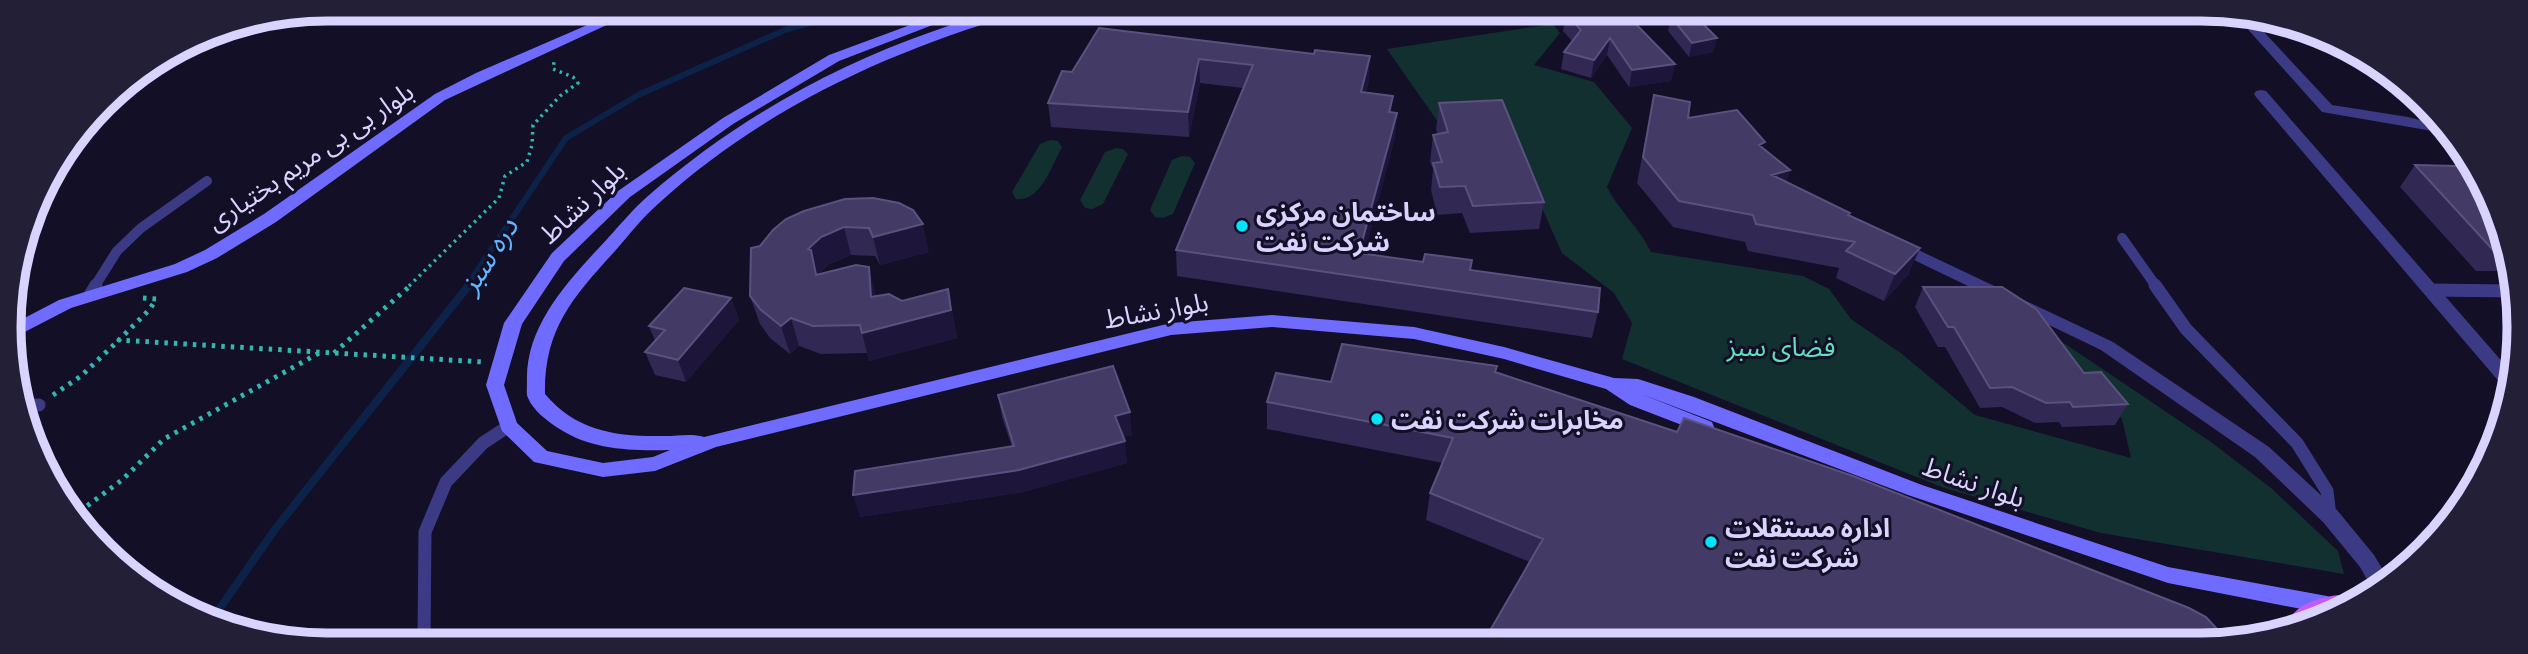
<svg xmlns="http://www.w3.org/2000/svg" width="2528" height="654" font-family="'PT Sans Narrow','Noto Sans Arabic',sans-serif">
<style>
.green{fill:#12302f}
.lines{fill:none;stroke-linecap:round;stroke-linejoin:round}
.stream-far1{stroke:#0c2248;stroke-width:6}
.stream{stroke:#0c2248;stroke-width:8}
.path-far1{stroke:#2fb8b0;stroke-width:3.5;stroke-dasharray:2.5 4.5;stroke-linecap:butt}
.path{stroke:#2fb8b0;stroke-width:5;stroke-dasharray:3.5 6;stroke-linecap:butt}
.service-far1{stroke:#3d3a85;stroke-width:10}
.service{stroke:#3d3a85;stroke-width:13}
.minor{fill:#3d3a85;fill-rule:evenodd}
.secondary{fill:#6f6bff;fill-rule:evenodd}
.primary{fill:#c25bff;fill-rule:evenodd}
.wall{fill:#312854}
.shaded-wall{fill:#1d163a}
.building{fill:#433a66;stroke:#5a527e;stroke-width:2}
.poi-dot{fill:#00e5ff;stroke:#130f26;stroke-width:2.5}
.labels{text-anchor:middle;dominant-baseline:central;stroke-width:6;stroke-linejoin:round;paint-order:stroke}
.street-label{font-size:26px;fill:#d9d4ff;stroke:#130f26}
.poi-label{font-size:26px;font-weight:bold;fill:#d9d4ff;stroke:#130f26;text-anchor:start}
.park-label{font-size:26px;fill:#5fe0c0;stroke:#130f26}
.water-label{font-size:28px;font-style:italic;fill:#62b6ff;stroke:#130f26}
.rim{fill:none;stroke:#d9d4ff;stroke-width:9}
</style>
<rect width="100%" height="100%" fill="#130f26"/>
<path class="green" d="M1553,24L1560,33L1534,65L1594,82L1632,128L1607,187C1619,211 1639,227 1651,252L1803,276L1829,289L1851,319L1902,354L1975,415L2131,458L2122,419L2049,333L2211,442L2271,488L2338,551L2344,574L2101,533L1944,488L1622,359L1632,323L1614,293L1562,253L1504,123L1438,122L1387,49Z
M1050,140L1058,141L1062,147C1052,165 1041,202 1016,199L1012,192L1040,144Z
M1116,148L1123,149L1128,154L1103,204L1092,209L1085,208L1080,200L1105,152Z
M1182,156L1190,157L1195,163L1173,214L1163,218L1155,217L1150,210L1172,160Z"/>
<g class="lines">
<path class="stream-far1" d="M467,286L566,138L638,95L785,30L853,10"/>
<path class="stream" d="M213,618L276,528L469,285"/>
<path class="path-far1" d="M409,286L499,198L505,176L527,162L532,145L533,125L560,96L578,83L573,77L553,69L554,62"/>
<path class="path" d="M143,298L156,299L150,309L119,340L483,362
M334,353L411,285
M53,395L81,376L119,340
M72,517L122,480L164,439L319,353"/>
<path class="service-far1" d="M2122,238L2156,286
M95,286L117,251L141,228L207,181"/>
<path class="service" d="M2155,285L2186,329L2297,443L2327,491L2330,516
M2430,290L2513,291
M90,295L96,285
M19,405H39
M424,639L425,532L446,482L483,443L509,426"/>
<path class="minor" d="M2235,15H2248L2332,105L2408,117L2440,125L2450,134L2322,112Z
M2261,90L2266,91L2513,374L2512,392L2507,391L2256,97L2254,94L2256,91Z
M1895,239L2113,342L2269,447L2337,510L2374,555L2389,580L2373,590L2360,567L2323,522L2255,457L2101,350L1889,248L1887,244L1889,240Z"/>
<path class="secondary" d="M622,10H639L445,100L276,222L217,258L187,272L71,308L13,338L11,325L59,300L175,264L205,250L264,214L435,94L476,73Z
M948,11H969L839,61L733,124L630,197L564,261L522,324L504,385L517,423L547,451L603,463L653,457L670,450C631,451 591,450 558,428C547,421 533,410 528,398C526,394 527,387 527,382C525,324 571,278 608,238C621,224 633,209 648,196C730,124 828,68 931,32C960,22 988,11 1019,11L1017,14C886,52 759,111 658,204C642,218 629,235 615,251C573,297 544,329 545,394C577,432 618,437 665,436C678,436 692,433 704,437L1171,323L1272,315L1414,327L1504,347L1614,378L1638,379L1694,397L1922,485L2168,567L2327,596L2335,599L2338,605L2335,611L2327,614L2168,583L1908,495L1641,394L1712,422L1714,427L1712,432L1705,434L1630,405L1606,389L1504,359L1414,339L1272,327L1171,335L716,447L655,471L603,477L534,462L502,431L486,385L504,323L552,253L618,191L723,118L829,55Z"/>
<path class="primary" d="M2351,594L2359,598L2311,624L2287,630C2288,602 2328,595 2351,594Z"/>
</g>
<path class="wall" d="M1566,14L1675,64L1671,81L1629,87L1607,55L1591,78L1561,69L1564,52L1572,41L1563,31Z
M1671,17L1717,38L1713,52L1689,57L1668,31Z
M1099,28L1369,80L1366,92L1393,96L1391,112L1395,137L1364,254L1471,270L1598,312L1592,338L1177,276L1176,250L1243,88L1200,83L1189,137L1051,127L1048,103L1072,72Z
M1654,95L1688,118L1763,148L1790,170L1786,182L1850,213L1849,215L1909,274L1884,301L1836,278L1839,268L1748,251L1745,242L1673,227L1637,183Z
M1439,103L1544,202L1539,229L1470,233L1462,213L1437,215L1431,190L1433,169L1430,162L1433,135L1438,134L1436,130Z
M2415,165L2482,190L2513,265V271H2476L2400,187Z
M845,199L929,252L880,265L875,256L851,255L828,265L819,274L876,296L902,301L948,289L957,338L869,361L867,353L821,354L799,346L790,354L770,338L760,324L750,296L760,246Z
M1923,287L2084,373L2128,404L2115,425L2062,427L2059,422L2035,423L2002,407L1980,408L1945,347H1938L1915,307Z
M731,298L739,320L686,382L655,375L645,352L655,341L649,326Z
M1497,366L1496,372L1677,432L1853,476L1530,562L1426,520L1430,493L1443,463L1267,429V402L1331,382Z
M998,395L1132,435L1123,437L1127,463L1023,492L860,517L1012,447L1002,417Z"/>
<path class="shaded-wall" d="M1610,38L1607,55L1591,78L1594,60Z
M1717,38L1713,52L1689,57L1692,43Z
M1370,56L1369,80L1359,116L1361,92Z
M1199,59L1200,83L1189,137L1188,112Z
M1675,64L1671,81L1629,87L1632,70Z
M1397,113L1395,137L1358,279L1359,253Z
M1790,170L1781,196L1772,175Z
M923,224L929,252L880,265L873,237Z
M844,227L851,255L828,265L818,275L824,303L808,249L821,237Z
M1920,248L1909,274L1884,301L1895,274Z
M869,267L876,295L878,325L871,297Z
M948,289L957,338L869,361L862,333Z
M731,298L739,320L686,382L678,360Z
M791,318L799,346L790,354L781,326Z
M1130,412L1132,435L1117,439L1115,416Z
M1125,441L1127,463L1023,492L860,517L853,495Z"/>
<path class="building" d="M1572,13H1625L1675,64L1632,70L1610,38L1594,60L1564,52L1581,30L1566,14Z
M1694,15L1717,38L1692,43L1671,17Z
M1099,28L1314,54L1315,50L1370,56L1361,92L1393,96L1389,112L1397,113L1359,253L1423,262L1425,254L1472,260L1470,270L1600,288L1598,312L1176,250L1253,65L1199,59L1188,112L1048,103L1062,71L1072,72Z
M1654,95L1690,102L1688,118L1737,110L1765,142L1759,145L1790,170L1772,175L1850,213L1848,215L1920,248L1895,274L1846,251L1855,242L1756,224L1753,215L1679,201L1643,157Z
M1502,100L1544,202L1473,206L1465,186L1440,187L1433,163L1442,162L1433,135L1448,132L1439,103Z
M2415,165L2457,166L2482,190L2507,250H2493Z
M873,198L899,203L913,210L923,224L873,237L869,228L844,227L821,237L808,249L811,250L816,275L856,265L869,267L871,297L889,294L902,301L948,289L951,310L862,333L860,325L813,326L791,318L781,326L761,310L750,296L751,248L760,246L773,230L786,219L804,211L845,199Z
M1923,287H2002L2036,309L2084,373L2101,372L2128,404L2073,407L2070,402L2046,403L2012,387L1990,388L1954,327H1948Z
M684,288L731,298L678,360L645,352L665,330L649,326Z
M1342,344L1497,366L1495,372L1677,432L1684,418L1853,476L2189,608L2206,617L2230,643L1484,641L1543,539L1430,493L1453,438L1267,402L1276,373L1331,382Z
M1113,366L1130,412L1115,416L1125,441L1019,470L853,495L855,471L1014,446L998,395Z"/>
<g class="poi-dot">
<circle cx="1242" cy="226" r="7"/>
<circle cx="1377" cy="419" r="7"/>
<circle cx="1711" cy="542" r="7"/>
</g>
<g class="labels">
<g class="street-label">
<text transform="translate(310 156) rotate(-34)">بلوار بی بی مریم بختیاری</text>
<text transform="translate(582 202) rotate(-43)">بلوار نشاط</text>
<text transform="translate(1156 310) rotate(-10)">بلوار نشاط</text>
<text transform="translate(1974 482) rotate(19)">بلوار نشاط</text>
</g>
<g class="poi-label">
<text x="1256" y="211">ساختمان مرکزی<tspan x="1256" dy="30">شرکت نفت</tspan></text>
<text x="1391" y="419">مخابرات شرکت نفت</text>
<text x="1725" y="527">اداره مستقلات<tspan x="1725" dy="30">شرکت نفت</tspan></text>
</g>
<g class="park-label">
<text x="1781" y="346">فضای سبز</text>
</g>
<g class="water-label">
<text transform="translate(488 255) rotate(-57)">دره سبز</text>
</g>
</g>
<path d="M0 0H2528V654H0ZM327 21H2201A306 306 0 0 1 2507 327V327A306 306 0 0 1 2201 633H327A306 306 0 0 1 21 327V327A306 306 0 0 1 327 21Z" fill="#231f37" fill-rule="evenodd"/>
<path class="rim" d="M327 21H2201A306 306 0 0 1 2507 327V327A306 306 0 0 1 2201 633H327A306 306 0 0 1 21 327V327A306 306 0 0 1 327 21Z"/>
</svg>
